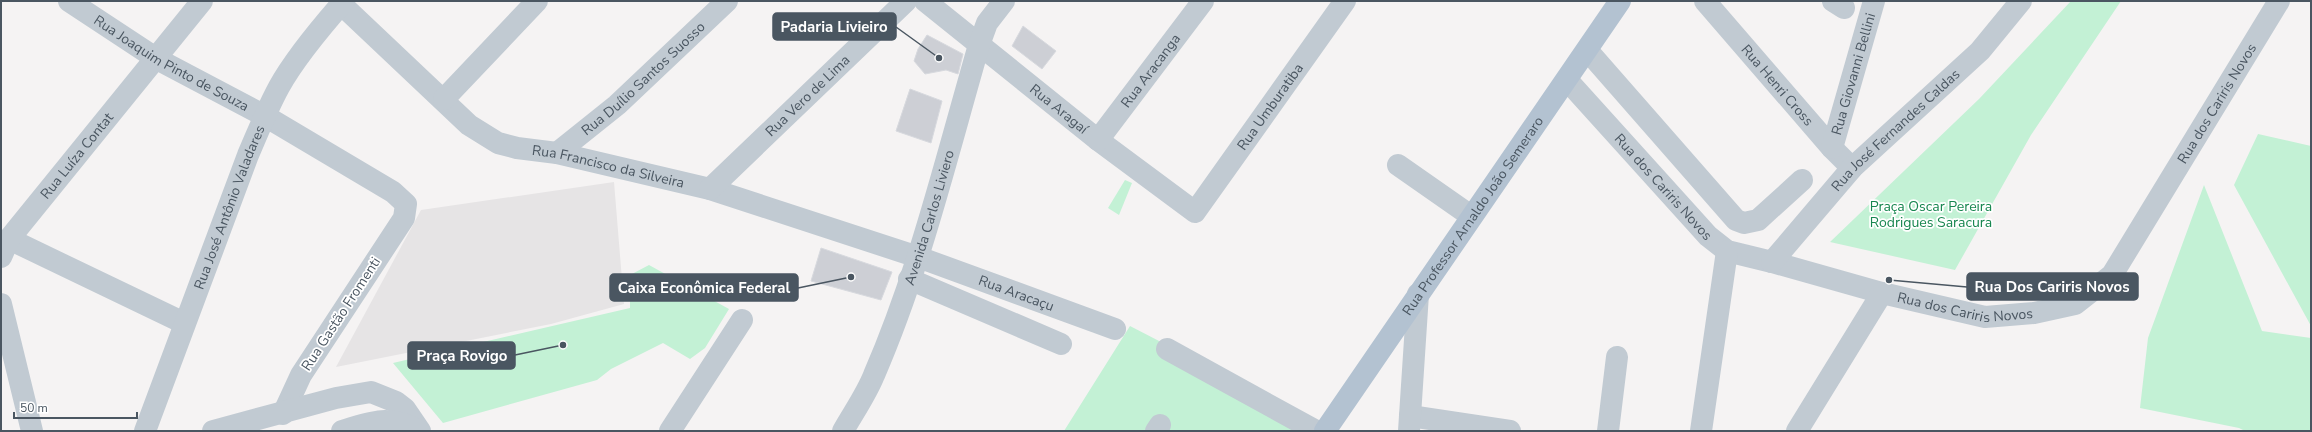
<svg xmlns="http://www.w3.org/2000/svg" width="2312" height="432" font-family="'Nunito Sans',sans-serif">
<style>
.education{fill:#e6e4e5}
.green{fill:#c3f1d5}
.building{fill:#cdcfd5;stroke:#d7d9de}
.lines{fill:none;stroke-linecap:round;stroke-linejoin:round}
.minor{stroke:#c1cad2;stroke-width:22}
.major{stroke:#b3c2d1;stroke-width:22}
.labels{text-anchor:middle;dominant-baseline:central;stroke-width:3.5;stroke-linejoin:round;paint-order:stroke}
.street-label{font-size:14px;fill:#4a5661;stroke:#fff}
.park-label{font-size:14px;fill:#17864f;stroke:#fff}
.leader{fill:none;stroke:#4a5661;stroke-width:1.5}
.callout-dot{fill:#4a5661;stroke:#fff;stroke-width:1.5}
.callout{fill:#4a5661;stroke:#4a5661;stroke-width:1.5}
.callout-label{font-size:15px;text-anchor:middle;font-weight:bold;fill:#fff}
</style>
<rect width="100%" height="100%" fill="#f5f3f3"/>
<path class="education" d="M614,182L624,304L551,324L336,367L421,210Z"/>
<path class="green" d="M2071,1H2121L2031,135L1955,270L1830,242L1979,99Z
M2258,134L2311,146V326L2234,185Z
M1125,180L1132,183L1119,215L1108,208Z
M2204,185L2262,331L2311,338V431H2245L2239,428L2140,408L2148,338Z
M649,265L729,309L705,348L690,359L663,343L611,369L597,380L443,423L393,363L630,308V275Z
M1130,326L1310,419L1302,431H1064Z"/>
<path class="building" d="M1023,26L1056,51L1042,69L1012,46Z
M927,35L963,54L958,74L946,70L925,74L914,61L918,49Z
M910,89L942,101L931,143L896,131Z
M821,248L892,272L881,300L811,281Z"/>
<g class="lines">
<g class="minor">
<path id="s1" d="M69,1L157,59L265,116L393,192L406,204L404,218L301,375L283,414"/>
<path id="s2" d="M925,1L1098,140L1195,212L1345,1"/>
<path id="s3" d="M1705,1L1832,148L1852,168"/>
<path d="M1833,1L1844,8"/>
<path id="s4" d="M341,4L469,125L498,143L517,148L557,153L710,189L918,257L1115,329"/>
<path d="M1587,50L1736,220L1744,223L1758,220L1802,180"/>
<path id="s5" d="M1567,80L1708,236L1727,251L1772,262L1882,293L1985,317L2034,313L2075,304L2112,275L2279,1"/>
<path d="M444,99L537,1"/>
<path id="s6" d="M1098,140L1203,1"/>
<path id="s7" d="M1832,148L1874,1"/>
<path id="s8" d="M557,153L617,105L727,1"/>
<path d="M1398,165L1471,216"/>
<path id="s9" d="M710,189L906,1"/>
<path d="M9,239L184,323"/>
<path id="s10" d="M1,257L9,239L202,1"/>
<path id="s11" d="M1772,262L1852,168L1980,51L2021,1"/>
<path d="M909,279L1061,344"/>
<path d="M1,304L32,431"/>
<path d="M1167,349L1316,431"/>
<path d="M1410,416L1510,431"/>
<path id="s12" d="M145,431L248,155C258,132 267,109 279,87C295,58 322,26 344,1"/>
<path d="M213,431L336,398L371,392L396,402L405,409L420,431"/>
<path d="M342,431C373,422 389,414 419,431"/>
<path d="M670,431L742,320"/>
<path id="s13" d="M843,431C853,413 866,395 874,375C920,269 947,155 979,45L987,23L1004,1"/>
<path d="M1156,431L1160,425"/>
<path d="M1409,431L1418,294"/>
<path d="M1608,431L1617,357"/>
<path d="M1701,431L1727,251"/>
<path d="M1797,431L1882,293"/>
</g>
<path class="major" id="s14" d="M1325,431L1620,1"/>
</g>
<g class="labels">
<g class="street-label">
<text stroke="none"><textPath href="#s1" startOffset="120">Rua Joaquim Pinto de Souza</textPath></text>
<text stroke="none"><textPath href="#s6" startOffset="87">Rua Aracanga</textPath></text>
<text stroke="none"><textPath href="#s7" startOffset="77">Rua Giovanni Bellini</textPath></text>
<text stroke="none"><textPath href="#s8" startOffset="114">Rua Duílio Santos Suosso</textPath></text>
<text stroke="none"><textPath href="#s3" startOffset="111">Rua Henri Cross</textPath></text>
<text stroke="none"><textPath href="#s9" startOffset="135">Rua Vero de Lima</textPath></text>
<text stroke="none"><textPath href="#s5" startOffset="840">Rua dos Cariris Novos</textPath></text>
<text stroke="none"><textPath href="#s2" startOffset="472">Rua Umburatiba</textPath></text>
<text stroke="none"><textPath href="#s2" startOffset="172">Rua Aragaí</textPath></text>
<text stroke="none"><textPath href="#s11" startOffset="181">Rua José Fernandes Caldas</textPath></text>
<text stroke="none"><textPath href="#s10" startOffset="127">Rua Luíza Contat</textPath></text>
<text stroke="none"><textPath href="#s4" startOffset="323">Rua Francisco da Silveira</textPath></text>
<text stroke="none"><textPath href="#s5" startOffset="144">Rua dos Cariris Novos</textPath></text>
<text stroke="none"><textPath href="#s12" startOffset="239">Rua José Antônio Valadares</textPath></text>
<text stroke="none"><textPath href="#s14" startOffset="261">Rua Professor Arnaldo João Semeraro</textPath></text>
<text stroke="none"><textPath href="#s13" startOffset="231">Avenida Carlos Liviero</textPath></text>
<text stroke="none"><textPath href="#s4" startOffset="751">Rua Aracaçu</textPath></text>
<text stroke="none"><textPath href="#s5" startOffset="480">Rua dos Cariris Novos</textPath></text>
<text transform="translate(341 314) rotate(-57)">Rua Gastão Fromenti</text>
</g>
<g class="park-label">
<text x="1931" y="206">Praça Oscar Pereira<tspan x="1931" dy="16">Rodrigues Saracura</tspan></text>
</g>
</g>
<path class="leader" d="M939 58L896 27M1889 280L1967 287M851 277L798 288M563 345L515 355"/>
<g class="callout-dot">
<circle cx="939" cy="58" r="4"/>
<circle cx="1889" cy="280" r="4"/>
<circle cx="851" cy="277" r="4"/>
<circle cx="563" cy="345" r="4"/>
</g>
<g class="callout">
<rect x="773" y="13" width="123" height="27" rx="4"/>
<rect x="1967" y="273" width="171" height="27" rx="4"/>
<rect x="610" y="274" width="188" height="27" rx="4"/>
<rect x="408" y="342" width="107" height="27" rx="4"/>
</g>
<g class="callout-label">
<text x="834" y="32">Padaria Livieiro</text>
<text x="2052" y="292">Rua Dos Cariris Novos</text>
<text x="704" y="293">Caixa Econômica Federal</text>
<text x="462" y="361">Praça Rovigo</text>
</g>
<rect width="2312" height="432" fill="none" stroke="#4a5661" stroke-width="4"/>
<path d="M14 412v6h123v-6" fill="none" stroke="#4a5661" stroke-width="2"/>
<text x="20" y="412" font-size="12" fill="#4a5661" stroke="#ffffff" stroke-width="3" paint-order="stroke">50 m</text>
</svg>
